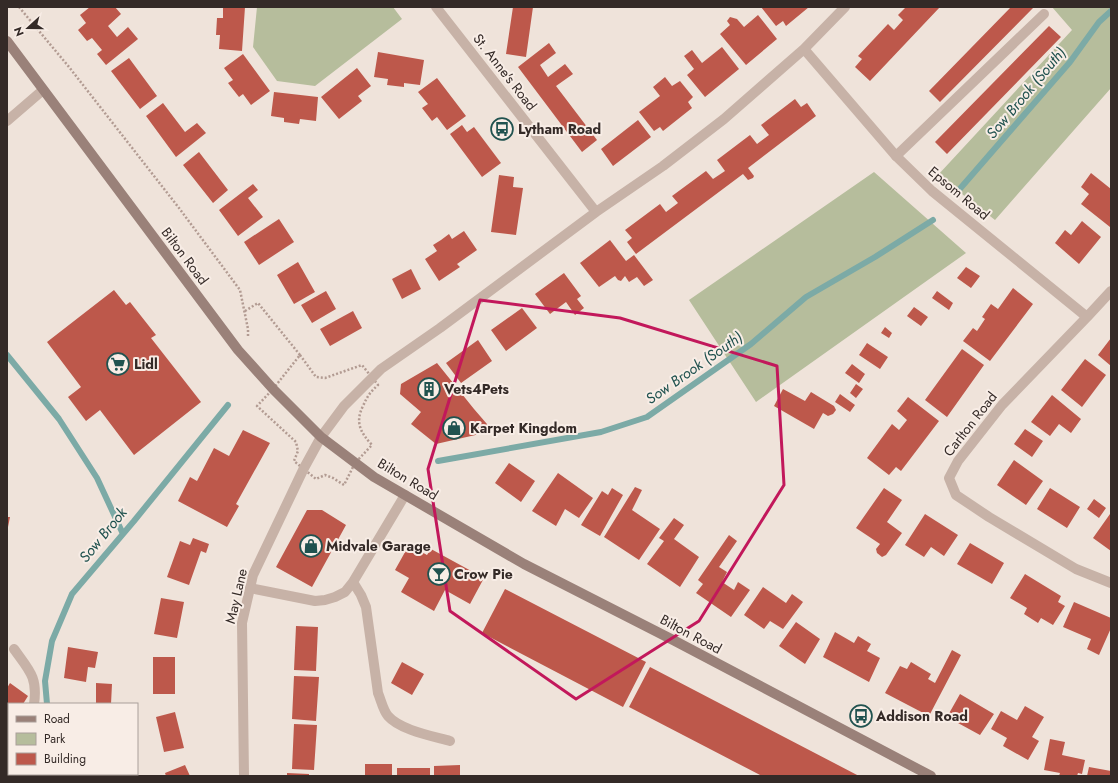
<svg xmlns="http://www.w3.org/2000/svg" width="1118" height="783" font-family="Jost,sans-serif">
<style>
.green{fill:#b6bd9c}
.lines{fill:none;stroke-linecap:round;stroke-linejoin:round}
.stream{stroke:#7caaa6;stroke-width:6}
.building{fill:#bd584b}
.path{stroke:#b29b92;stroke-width:2.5;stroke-dasharray:2 2;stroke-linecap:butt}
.lane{stroke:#c7b2a7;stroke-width:10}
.street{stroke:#c7b2a7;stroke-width:10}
.secondary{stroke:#9a8179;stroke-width:10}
.marked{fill:none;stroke:#c2185b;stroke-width:3;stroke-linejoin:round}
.labels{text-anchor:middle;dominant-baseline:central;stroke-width:4;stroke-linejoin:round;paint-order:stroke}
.street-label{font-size:14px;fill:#342a27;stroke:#f8ede6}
.poi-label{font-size:14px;font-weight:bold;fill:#342a27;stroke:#f8ede6;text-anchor:start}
.water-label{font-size:15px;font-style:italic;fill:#20524f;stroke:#f8ede6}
</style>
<rect width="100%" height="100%" fill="#efe3da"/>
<path class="green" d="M257,7H393L402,19L315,86L277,81L253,47Z
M1052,7H1111V88L995,220L938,175L1072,30Z
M874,172L966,253L756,402L689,300Z"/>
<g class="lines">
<path class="stream" d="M958,191L1070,62L1099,22L1111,11
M7,355L59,419L97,478L123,534
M438,461L601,432L647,417L751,344L806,297L875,257L933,220
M47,704L45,681L52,641L72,594L134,521L228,405
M52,774V776"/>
</g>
<path class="building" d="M90,7H115L121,14L108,26L117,37L128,27L138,39L106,65L97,54L102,50L92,38L87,41L78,30L86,23L80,15Z
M223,7H245L242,51L219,49L220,35H216L217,18H223Z
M513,7H533L526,57L506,54Z
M761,7H809L786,26L783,21L776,26Z
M906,7H940L870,81L855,67L862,59L858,56L888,24L894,30L903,20L898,15Z
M1011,7H1034L940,102L929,91Z
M758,15L777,39L746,65L720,34L730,25L727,21L730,17L737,19L744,27Z
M1049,26L1061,37L947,154L935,142Z
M549,43L556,53L540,65L548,77L565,64L573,74L556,86L597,140L582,152L518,67Z
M722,47L739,69L705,97L687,75L694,69L684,56L692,50L702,63Z
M378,52L424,60L420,85L404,83V87L387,85L388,79L374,77Z
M243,54L270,91L251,105L243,94L239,97L228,83L233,80L224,68Z
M129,58L157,96L140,109L111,71Z
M357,68L371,86L358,96L362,101L339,119L321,97Z
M665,77L672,86L680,81L693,97L688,102L692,108L663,131L660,127L654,131L639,112L660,96L653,87Z
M437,78L466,116L447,130L437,117L432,121L422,108L428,104L418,92Z
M274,92L318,97L316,121L300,119L299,124L284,122V118L271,116Z
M795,99L801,107L807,103L816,116L748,168L754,176L753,178L748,180L743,174L636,254L627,242L632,238L625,230L660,204L666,212L678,203L672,196L706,171L713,179L725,171L717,160L750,135L757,144L769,135L761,125Z
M163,103L185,132L197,123L206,133L176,157L146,116Z
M638,120L651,137L613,166L601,149Z
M462,125L467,132L474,127L501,163L482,177L450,134Z
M199,152L228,190L213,203L183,165Z
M1091,173L1111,189V225L1110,227L1081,204L1089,194L1081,187Z
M499,175L514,177L513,187L523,188L516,235L491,232Z
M253,184L258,190L248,198L263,217L238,236L219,210Z
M279,219L294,242L259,265L244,242Z
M1082,221L1101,237L1079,264L1055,243L1065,230L1071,235Z
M464,231L477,250L457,264L460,267L439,281L425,259L437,251L433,245L441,240L449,234L452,239Z
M610,240L626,261L634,255L653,280L644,286L637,277L629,282L625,276L621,281L618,280L615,276L599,287L580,263Z
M298,262L315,292L294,304L277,275Z
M966,267L980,276L971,288L957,278Z
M411,269L421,289L402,299L392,279Z
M564,273L581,296L577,299L584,308L575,315L566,302L550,314L535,294Z
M1013,288L1033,304L990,361L963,341L973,328L977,331L985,319L982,317L991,304L998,309Z
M114,290L126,305L130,302L156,335L151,338L201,402L134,455L100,410L86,421L68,397L81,387L47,342Z
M326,291L336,309L312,323L301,305Z
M937,291L953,303L949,310L932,298Z
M914,307L928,317L921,326L907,316Z
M522,308L537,328L506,351L491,330Z
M353,311L362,328L330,346L320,329Z
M885,327L892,333L889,338L881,333Z
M1111,338V366L1098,355Z
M478,340L492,361L461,383L446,363Z
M867,343L888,357L880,369L859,355Z
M962,349L984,365L947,417L925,400Z
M1085,359L1106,375L1082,407L1061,390Z
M437,363L474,409L493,431L436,444L411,424L421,412L400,394L401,384Z
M852,364L865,374L859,383L845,373Z
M856,384L863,389L856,398L850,393Z
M783,389L805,401L811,392L834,406L836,410L833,414L828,416L823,413L814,429L774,406Z
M840,394L855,405L850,412L835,402Z
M1052,395L1081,419L1071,433L1059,424L1050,436L1031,422Z
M908,397L939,421L901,471L896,467L889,475L867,458L892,424L899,430L907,420L897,411Z
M1025,429L1043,441L1032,457L1014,444Z
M243,430L270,443L236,504L239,506L227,527L178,501L190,477L197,481L214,448L229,456Z
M1014,460L1043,481L1026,505L997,485Z
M509,463L535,481L521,502L495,483Z
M558,473L593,498L579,518L565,509L556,526L532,511Z
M635,487L642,490L632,510L660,529L639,560L604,537Z
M612,488L623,495L600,536L581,525L602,491L608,495Z
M884,488L902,500L887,522L902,533L886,555L882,557L877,553L876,549L880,544L856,528Z
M1050,488L1080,507L1067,528L1037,509Z
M1094,499L1106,508L1099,518L1087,509Z
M307,510H322L346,525L312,587L276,567Z
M925,514L958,535L944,556L931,547L924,557L905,545Z
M1110,514L1111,515V551L1093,538Z
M7,517H10L8,527H7Z
M674,518L684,525L674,539L699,557L680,587L647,564L664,541L659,538Z
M729,535L737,541L719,567L727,572L722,582L734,590L738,582L750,590L731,617L696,593L703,584L698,580Z
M193,538L209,544L206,553L201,551L189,585L167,577L180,541L190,545Z
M970,543L1004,563L992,584L957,564Z
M409,545L427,555L431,549L484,578L470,604L445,590L434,611L401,592L409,578L395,570Z
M1025,574L1061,596L1058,602L1065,606L1053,625L1041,618L1038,623L1024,614L1027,608L1010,598Z
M763,587L786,603L792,594L803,602L783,629L770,621L764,629L744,615Z
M505,589L646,662L623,707L482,633Z
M161,598L184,602L177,638L154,634Z
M1074,602L1111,618V628L1099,655L1087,649L1091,639L1063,627Z
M796,622L820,639L805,664L779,646Z
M296,626L318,627L316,671L294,670Z
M835,632L854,643L858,636L871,644L867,651L880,658L869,682L823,657Z
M68,647L98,652L95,668L88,667L86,682L64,678Z
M952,650L961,655L929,716L885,693L900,666L907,669L911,662L931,674L928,679L935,683Z
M153,657H175V694H153Z
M402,662L424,674L412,695L391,683Z
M650,667L859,776H762L629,707Z
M294,676L319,677L316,721L292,719Z
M10,683L28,696L23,704H9V721L7,720V688Z
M96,683L112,684L111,704H96Z
M960,694L994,714L980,735L947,717Z
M1025,706L1044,717L1032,737L1039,741L1028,760L1003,746L1007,738L991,729L1001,711L1017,720Z
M175,712L184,748L164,752L156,717Z
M294,724L317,725L314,770L292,769Z
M7,727L9,728V735L7,738Z
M1050,739L1065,742L1062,755L1085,760L1082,774L1078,773L1077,776H1059L1060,773L1044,770Z
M365,764H392V776H365Z
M185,765L190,776H166L165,773Z
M460,765V776H434V766Z
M1089,767L1111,771V776H1087Z
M397,768H430V776H397Z
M287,773L309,774V776H287Z"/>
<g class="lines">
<path class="path" d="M19,7L69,67L179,208L240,290L248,329V338
M245,311L258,303L300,355
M300,355L316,377L325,378L362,365L378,385C370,392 367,397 363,406C355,422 360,432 372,445L355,463L344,485L333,478L325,475L316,479L294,461L298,451L296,442L257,406L273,389Z"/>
<path class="lane" d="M896,156L1044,14
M353,582L361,595L366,607L378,693C381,700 383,710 388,716C400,730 432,736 450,741
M250,588L315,601L325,600L335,597L345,592L353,582L405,495
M14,649C29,670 38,677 34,704"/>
<path class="street" d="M436,7L596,212
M804,49L896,156L932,191L1087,317L1111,291
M7,121L43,90
M1087,317L1002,405L958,461L949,478L956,495L989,517L1076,569L1111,583
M29,774V776
M244,776L242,623L253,575L304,468L321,437L344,406L381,369L440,328L596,212L663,166L724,119L804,49L845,7"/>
<path class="secondary" d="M7,41L238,350L273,389L321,437L374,477L524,564L675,641L931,776"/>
</g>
<path class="marked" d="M480,300L620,318L777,366L784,485L699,621L576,699L450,611L428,469Z"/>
<defs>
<g id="bus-ring" transform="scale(1.15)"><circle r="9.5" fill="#f8ede6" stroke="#20524f" stroke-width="1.5"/><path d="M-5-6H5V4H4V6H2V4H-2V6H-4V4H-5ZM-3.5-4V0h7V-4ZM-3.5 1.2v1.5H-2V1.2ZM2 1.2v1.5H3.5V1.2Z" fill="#20524f"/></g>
<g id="supermarket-ring" transform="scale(1.15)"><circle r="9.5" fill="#f8ede6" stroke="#20524f" stroke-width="1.5"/><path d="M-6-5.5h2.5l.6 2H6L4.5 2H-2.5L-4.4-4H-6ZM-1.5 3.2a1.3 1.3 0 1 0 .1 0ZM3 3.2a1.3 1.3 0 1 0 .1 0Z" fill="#20524f"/></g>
<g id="building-ring" transform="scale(1.15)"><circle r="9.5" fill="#f8ede6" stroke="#20524f" stroke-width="1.5"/><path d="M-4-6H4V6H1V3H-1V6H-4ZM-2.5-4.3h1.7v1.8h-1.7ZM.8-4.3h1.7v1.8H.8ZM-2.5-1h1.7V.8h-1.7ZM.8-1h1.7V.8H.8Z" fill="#20524f"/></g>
<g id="shop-ring" transform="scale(1.15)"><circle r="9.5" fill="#f8ede6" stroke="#20524f" stroke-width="1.5"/><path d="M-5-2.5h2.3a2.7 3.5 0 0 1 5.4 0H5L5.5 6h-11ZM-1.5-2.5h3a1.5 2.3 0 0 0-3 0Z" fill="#20524f"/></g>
<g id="bar-ring" transform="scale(1.15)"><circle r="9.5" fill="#f8ede6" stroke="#20524f" stroke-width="1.5"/><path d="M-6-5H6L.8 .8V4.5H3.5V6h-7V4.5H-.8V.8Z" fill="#20524f"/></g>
</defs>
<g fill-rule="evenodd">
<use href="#bus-ring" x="502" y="129"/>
<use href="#supermarket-ring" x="118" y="364"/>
<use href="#building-ring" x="429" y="389"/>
<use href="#shop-ring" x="454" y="428"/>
<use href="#shop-ring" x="311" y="546"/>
<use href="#bar-ring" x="439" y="574"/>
<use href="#bus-ring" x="861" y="716"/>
</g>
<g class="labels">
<g class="street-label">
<text transform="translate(505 72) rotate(52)">St. Anne's Road</text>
<text transform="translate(959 193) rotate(40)">Epsom Road</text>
<text transform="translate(185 256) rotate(53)">Bilton Road</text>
<text transform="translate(970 424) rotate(-52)">Carlton Road</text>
<text transform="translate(408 479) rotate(31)">Bilton Road</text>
<text transform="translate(236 596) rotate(-77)">May Lane</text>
<text transform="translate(691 634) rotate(28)">Bilton Road</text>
</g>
<g class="poi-label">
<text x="518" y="129">Lytham Road</text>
<text x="134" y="364">Lidl</text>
<text x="444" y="389">Vets4Pets</text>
<text x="470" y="428">Karpet Kingdom</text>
<text x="326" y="546">Midvale Garage</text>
<text x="454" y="574">Crow Pie</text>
<text x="876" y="716">Addison Road</text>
</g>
<g class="water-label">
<text transform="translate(1026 93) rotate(-50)">Sow Brook (South)</text>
<text transform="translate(694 368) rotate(-35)">Sow Brook (South)</text>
<text transform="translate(103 535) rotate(-51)">Sow Brook</text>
</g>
</g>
<rect width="1118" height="783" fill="none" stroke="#342a27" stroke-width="16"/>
<rect x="8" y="703" width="130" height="72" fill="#f8ede6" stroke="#aa9f9a"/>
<rect x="16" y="716" width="20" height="6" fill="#9a8179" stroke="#aa9f9a"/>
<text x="44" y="723" font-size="12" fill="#342a27">Road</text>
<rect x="16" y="733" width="20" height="12" fill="#b6bd9c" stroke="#aa9f9a"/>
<text x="44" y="743" font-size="12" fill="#342a27">Park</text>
<rect x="16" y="753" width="20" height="12" fill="#bd584b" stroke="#aa9f9a"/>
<text x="44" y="763" font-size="12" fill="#342a27">Building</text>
<g transform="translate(28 28) rotate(249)" stroke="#f8ede6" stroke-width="3" paint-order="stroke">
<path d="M0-3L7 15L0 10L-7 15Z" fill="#342a27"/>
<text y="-6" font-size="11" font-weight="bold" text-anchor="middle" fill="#342a27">N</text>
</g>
</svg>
